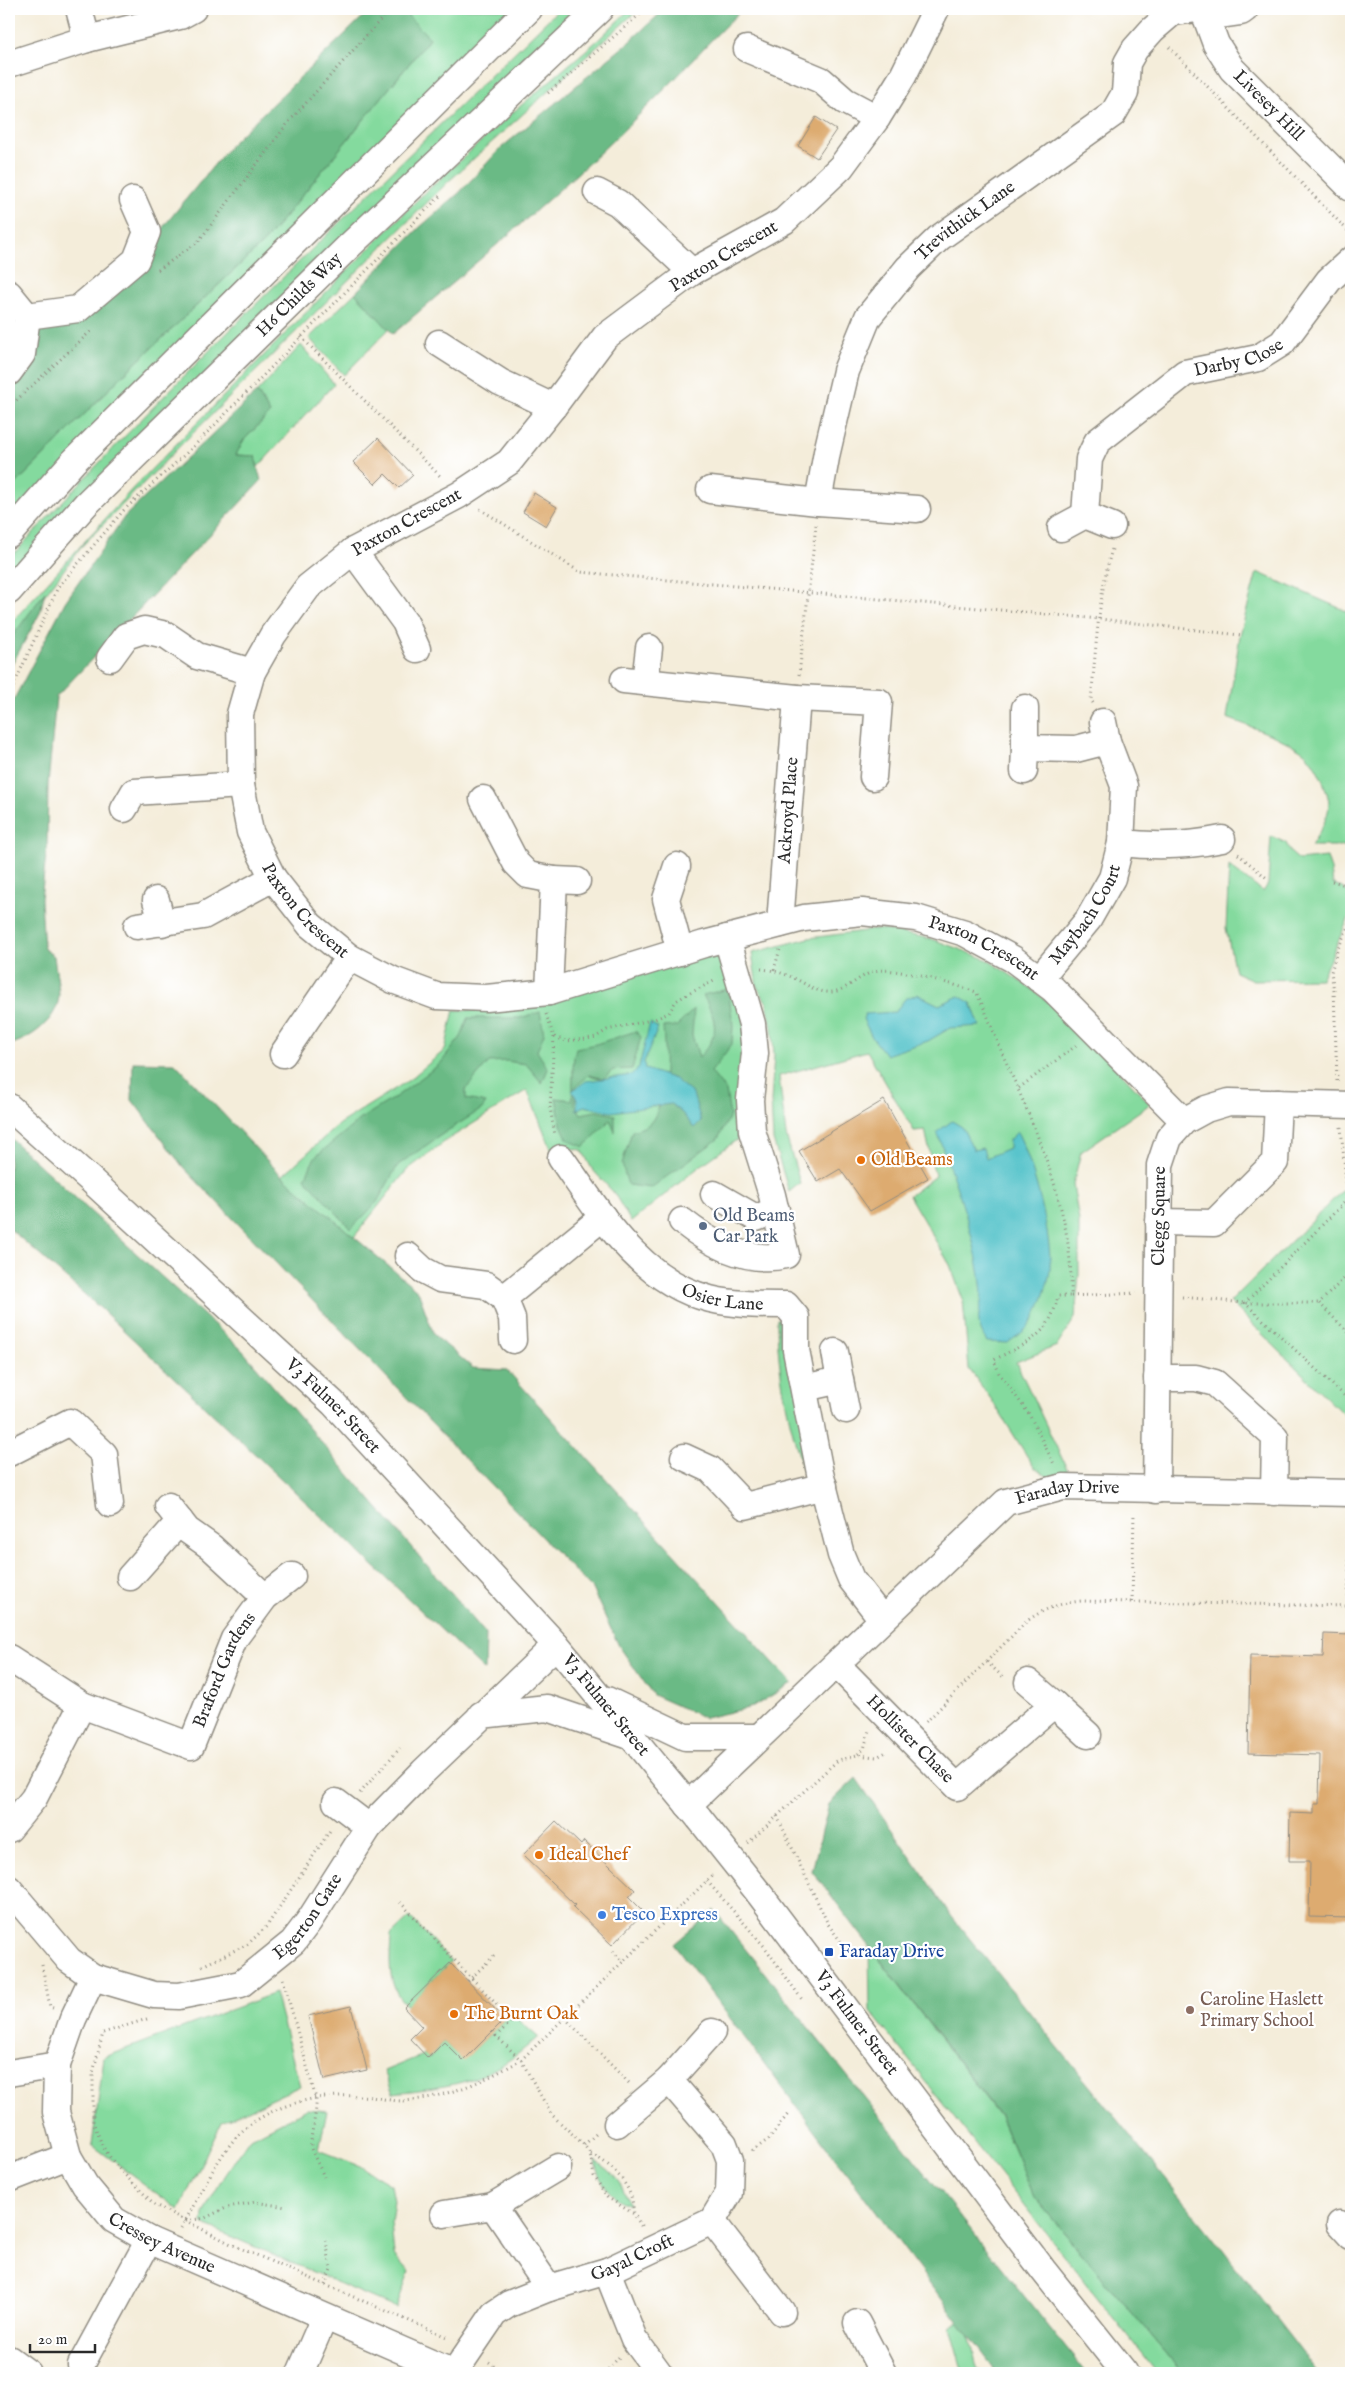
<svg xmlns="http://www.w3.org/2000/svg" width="1360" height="2382" font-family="'IM FELL English',serif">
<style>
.green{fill:#84da9e;stroke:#588264}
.forest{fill:#6bba85;stroke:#4b7258}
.water{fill:#55c3ca;stroke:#40777a}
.building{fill:#ddab6f}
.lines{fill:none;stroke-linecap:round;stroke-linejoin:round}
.minor-casing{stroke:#908c82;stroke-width:29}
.path{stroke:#908c82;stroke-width:3;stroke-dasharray:1 4;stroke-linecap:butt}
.minor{stroke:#fff;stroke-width:26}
.minor-bridge-casing{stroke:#908c82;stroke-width:29;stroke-linecap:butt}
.minor-bridge{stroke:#fff;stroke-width:26}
.food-dot{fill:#e8710a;stroke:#fff;stroke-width:2}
.service-dot{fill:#5c6f8a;stroke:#fff;stroke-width:2}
.shop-dot{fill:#3f7fe0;stroke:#fff;stroke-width:2}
.transit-dot{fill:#1a4fb4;stroke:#fff;stroke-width:2}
.education-dot{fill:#8d6e63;stroke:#fff;stroke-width:2}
.labels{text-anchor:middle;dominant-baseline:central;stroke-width:4.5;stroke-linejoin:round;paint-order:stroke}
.street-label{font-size:18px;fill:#2b2b2b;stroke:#fff}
.food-label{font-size:18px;fill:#c56008;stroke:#fff;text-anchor:start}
.service-label{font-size:18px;fill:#4e5e75;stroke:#fff;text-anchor:start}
.shop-label{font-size:18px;fill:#366cbe;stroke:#fff;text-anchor:start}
.transit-label{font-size:18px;fill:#164399;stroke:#fff;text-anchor:start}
.education-label{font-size:18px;fill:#785e54;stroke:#fff;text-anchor:start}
</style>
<rect width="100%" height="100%" fill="#fff"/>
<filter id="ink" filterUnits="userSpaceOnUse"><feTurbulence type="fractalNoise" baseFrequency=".02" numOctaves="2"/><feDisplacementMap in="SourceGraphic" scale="10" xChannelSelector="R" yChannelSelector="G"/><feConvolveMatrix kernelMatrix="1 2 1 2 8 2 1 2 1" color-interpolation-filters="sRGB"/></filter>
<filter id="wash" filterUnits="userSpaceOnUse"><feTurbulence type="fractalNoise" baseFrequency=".0096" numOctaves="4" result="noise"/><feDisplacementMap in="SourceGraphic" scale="20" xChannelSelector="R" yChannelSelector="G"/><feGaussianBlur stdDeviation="1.12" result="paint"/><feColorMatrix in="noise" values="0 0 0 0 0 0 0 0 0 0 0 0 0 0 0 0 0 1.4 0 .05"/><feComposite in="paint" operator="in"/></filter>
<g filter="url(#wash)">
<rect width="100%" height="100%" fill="#f4edda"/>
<path class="green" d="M401,9H529L9,529V491L121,377L265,241L430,38Z
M559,9H590L9,577V559C184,368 374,190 559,9Z
M630,9H639L449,181L181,445L83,545L9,641V625L134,487L418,199L512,113L598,40Z
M355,293L389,329L344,375L309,338Z
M301,345L334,384L258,467L255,456L235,455L243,441L270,413L257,392Z
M1257,572L1351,613V846H1311C1318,834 1329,818 1329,804C1328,789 1317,766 1307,755C1293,741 1246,725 1227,718L1240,635Z
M1271,836L1286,843L1291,853L1299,860L1327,857L1331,870L1333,884L1339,886L1351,894V913L1321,979L1253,980L1235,972L1226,928L1229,866L1263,892L1268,884Z
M880,929L932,939L986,959L1029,987L1079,1027L1150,1104L1081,1152L1073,1184L1079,1221V1275L1075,1318L1057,1346L1016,1362L1068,1471L1048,1477L1034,1467L991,1399L969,1369L963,1300L950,1265L909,1196L935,1176L925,1130L914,1131L867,1051L779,1076L786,1135L800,1183L789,1192L773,1140L771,1101L774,1055L772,1029L767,1003L757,987L752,953L809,938Z
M718,952L744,1012L745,1134L699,1167L631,1222L614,1193L592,1169L582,1150L566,1148L554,1156L527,1090L447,1140L407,1170L354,1237L282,1176L339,1124L409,1080L445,1050L454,1010H512Z
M1351,1182V1422L1230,1302Z
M777,1319L790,1320L817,1469L807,1482C790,1429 777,1375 777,1319Z
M410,1917L451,1961L407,2006C386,1986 390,1961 391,1935Z
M869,1946L1000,2117L1035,2198L1183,2373H1157L870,2011Z
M275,1993L300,2086L222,2122L179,2210L92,2145L104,2057Z
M511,2014L538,2037C489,2082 457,2086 393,2093L384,2071L425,2054L429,2058L444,2042L463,2060Z
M307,2109L327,2111L319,2150L360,2166L391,2185L394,2201L391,2222L394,2255L409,2272L396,2308L202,2224L203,2213L224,2176L249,2139Z
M595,2161C612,2171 625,2186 629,2205C609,2196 599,2182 595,2161Z
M965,2318L977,2367L981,2373H963L950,2327Z"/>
<path class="forest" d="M371,9H401L430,38L265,241L121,377L9,491V373L27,316L78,309L136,260L233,142Z
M665,9H743C711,38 684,71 653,101C571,184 481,258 393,334L355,293L419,228L459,193L501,148L629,42Z
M257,392L270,413L243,441L236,455L255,456L261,481L56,697L48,785L47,847L41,899L44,949L54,956C55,968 59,983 59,995C58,1020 31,1039 9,1045V751L12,703L65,602L125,516Z
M45,592L40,613L9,670V641Z
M728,989L733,1025L732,1044L711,1072L726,1091L730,1116L718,1139L651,1188L628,1185L622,1164L632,1131C638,1129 646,1127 650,1123C667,1105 665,1051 663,1027L677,1026L694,1009L692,1035L699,1057C721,1034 717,1022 703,995Z
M540,1012L544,1034L537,1051L548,1069L542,1083L526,1064L506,1061L489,1062L466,1089V1099L486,1103L482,1109L444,1133L398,1165L377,1202L351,1229L305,1178L315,1157L362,1118L397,1096L440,1064L461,1037L468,1018H520Z
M636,1031L641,1037L632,1069L613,1070L603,1079L589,1075L575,1087V1104L581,1114L596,1111L615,1115V1132L610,1120L584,1147L568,1140L561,1125L556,1098L572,1100C574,1082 571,1065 576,1048L596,1044Z
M133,1062L175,1063L282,1176L418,1291L434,1335L473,1368L507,1370L792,1683L753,1707L705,1718L653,1695L619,1646L592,1589L183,1167L132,1100Z
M9,1137L242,1350L486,1634L485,1671L100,1308L9,1228Z
M856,1778L952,1917L1211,2235L1318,2373H1183L1035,2198L1000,2116L812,1871L829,1804Z
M714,1910L1086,2373H995L993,2367L674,1944Z"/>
<path class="water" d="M917,994L939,1005L959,996L971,1003L980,1026L950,1028L928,1041L886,1055L872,1037L863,1019L865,1014L895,1012L905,999Z
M650,1023L658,1028L644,1062L645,1069L675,1079L693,1094L701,1121L694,1128L682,1113L671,1104L611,1112L584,1106L576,1110C579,1102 577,1098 572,1091L586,1081L632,1075L639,1067Z
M952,1121L962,1127L974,1150L983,1148L986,1158L1009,1148V1140L1017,1132C1033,1160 1052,1236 1050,1269C1049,1283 1039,1311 1031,1323C1026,1331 1015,1337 1008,1343L987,1342C970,1315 985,1310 981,1284C975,1233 954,1180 937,1132Z"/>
<g id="blocks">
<path class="building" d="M816,117L836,130L817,158L798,146Z
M378,438L413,475L399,488L385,474L375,484L353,462Z
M534,493L557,507L546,526L523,512Z
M884,1100L928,1178L870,1211L840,1169L818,1182L799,1151Z
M1324,1634L1351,1635V1918L1309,1917L1310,1861H1289L1290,1813L1314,1814V1804H1319L1320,1755L1248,1753L1250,1655L1323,1657Z
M556,1821L581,1845L584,1841L635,1890L629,1897L644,1912L612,1945L573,1907L575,1905L523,1855Z
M450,1963L505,2019L463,2061L444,2042L428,2058L410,2039L422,2027L404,2008Z
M351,2006L367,2070L324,2080L308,2016Z"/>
</g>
</g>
<g filter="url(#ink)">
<use href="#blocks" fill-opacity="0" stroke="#908c82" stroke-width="1"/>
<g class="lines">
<g class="minor-casing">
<g id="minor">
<path d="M79,9L87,39"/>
<path id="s1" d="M936,9L903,76L877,118L841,167L784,221L692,272L605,337L553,407L509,462L459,495L353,551L308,587L273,635L252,672L240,714L241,785L250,832L273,878L310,925L349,957L393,980L436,996L486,998L549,992L704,944L804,918L862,912L916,918L965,933L1013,959L1053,989L1184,1121"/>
<path id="s2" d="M1206,9V17L1216,44L1232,69L1351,188"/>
<path d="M1206,17L1241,12L1245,9"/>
<path d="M747,49L821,80L845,101L877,118"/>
<path d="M9,64L87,39L180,16L193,9"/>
<path d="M597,192L618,203L692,272"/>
<path d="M9,294L27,316L78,309L136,260L147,232L133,200"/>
<path d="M439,343L500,382L553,407"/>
<path d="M9,372L22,354L27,316"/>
<path d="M710,490L818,502L917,509"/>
<path id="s3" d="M818,502L827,452L846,371L868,317L908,268L939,238L1113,114L1125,93L1127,63L1135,49L1152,30L1173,12L1196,9"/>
<path id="s4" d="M1112,526L1085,515L1089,459L1097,442L1185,373L1258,358L1282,343L1329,280L1351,260"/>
<path d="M1061,528L1085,515"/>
<path d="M9,534L73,462L529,9"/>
<path d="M353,551L405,622L417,649"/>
<path id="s5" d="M9,591L86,504L348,247L600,9"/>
<path d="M110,658L126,636L144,630L166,635L197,656L252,672"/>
<path d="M624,680L797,698L879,702L873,777"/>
<path d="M645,682L649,648"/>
<path d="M1025,708V748L1076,749L1107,741"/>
<path d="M1024,771L1025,748"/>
<path d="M483,799L516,863L528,875L554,880L549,992"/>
<path d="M124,809L134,792L241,785"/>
<path d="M1121,843C1157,847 1188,846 1222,839"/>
<path d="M677,866L666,899L680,952"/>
<path d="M554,880L577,881"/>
<path d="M156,900L162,923"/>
<path id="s6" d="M780,924L797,698"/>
<path d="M137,926L203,916L273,878"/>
<path id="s7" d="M1039,979L1088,920L1112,878L1121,843L1124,786L1107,741L1103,722"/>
<path d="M283,1054L349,957"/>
<path id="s8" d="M9,1107L92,1181L333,1403L556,1645L699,1818"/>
<path id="s9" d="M561,1158C600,1213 639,1281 710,1299C735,1305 761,1305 786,1305L796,1317V1350L820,1473L841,1555L851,1579L882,1619"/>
<path d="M714,1194L756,1218L776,1210"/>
<path d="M682,1221C712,1245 748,1264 786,1255L772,1195L752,1131L750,1100L755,1053L752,1024L727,938"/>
<path d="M1159,1222L1214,1223L1275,1162L1278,1103"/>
<path d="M408,1256L423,1270L440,1279L486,1285L504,1298L603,1217"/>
<path d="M504,1298L512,1318L513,1340"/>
<path d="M835,1352L840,1380"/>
<path d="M1157,1378H1196L1215,1383L1275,1437L1274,1492"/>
<path d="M804,1388L840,1380L846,1410"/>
<path d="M9,1453L70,1422L104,1454L110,1504"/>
<path d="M684,1457L710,1469L745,1506L824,1486"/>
<path id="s10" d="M1156,1490L1160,1165L1169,1138L1184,1121L1206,1109L1229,1102L1351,1105"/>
<path d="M168,1506L187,1530L211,1547L265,1597"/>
<path d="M130,1577L180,1521"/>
<path d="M9,1658L82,1705"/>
<path id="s11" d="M837,1665L957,1787L1054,1704L1088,1735"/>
<path d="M1028,1682L1054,1704"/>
<path d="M607,1700L685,1737H758"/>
<path d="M481,1715L547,1708L633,1737"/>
<path d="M336,1802L369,1827"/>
<path id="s12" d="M688,1805L1006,1502L1063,1487L1351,1493"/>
<path id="s13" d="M9,1829L34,1798L82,1705L191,1746L234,1639L265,1597L292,1576"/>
<path id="s14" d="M9,1889L69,1960L93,1977L154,1995L179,1996L241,1984L293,1942L309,1921L369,1827L423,1772L556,1645"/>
<path id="s15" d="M758,1892L1043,2270L1125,2373"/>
<path id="s16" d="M93,1977L73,2019L57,2065L56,2112L68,2156L85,2185L114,2220L149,2240L454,2373"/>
<path d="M9,2073L57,2065"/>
<path d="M617,2124L669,2080"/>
<path d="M9,2179L68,2156"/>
<path d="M493,2206L558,2167"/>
<path d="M444,2214L493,2206L549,2288"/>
<path d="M712,2221L782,2312"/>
<path d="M1340,2224L1351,2236"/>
<path d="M607,2271L634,2339L659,2373"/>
<path d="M857,2323L883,2373"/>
<path d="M9,2359L28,2373"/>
<path d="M81,2365L149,2240"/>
<path d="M300,2373L324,2318"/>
<path id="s17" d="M454,2373L494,2314L509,2304L549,2288L607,2271L712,2221L729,2193L730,2160L724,2144L669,2080L712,2032"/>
</g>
</g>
<path class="path" d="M1169,47L1351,234
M548,93L646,9
M158,270L198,242L288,123L390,9
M301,337L442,478
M9,407L92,330
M480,509L580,572L1100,619L1240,635
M799,675L816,525
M9,696L58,587L124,510L191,449L440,196
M1093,703L1091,700C1096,650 1098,597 1112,549
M1238,854L1268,879
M1332,881L1349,886L1351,889
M761,969C774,970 786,974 798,980C807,985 815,991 826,992C844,994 858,976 875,971C892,966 957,985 976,992C987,1012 994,1034 1003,1055C1036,1130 1074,1212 1071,1296H1058C1049,1338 1028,1341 994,1360L999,1373L1029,1414L1055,1466
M774,970L780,949
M546,1014L554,1037L566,1041L586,1039L596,1037L607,1030L655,1019L669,1013L676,1001L686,995L716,980
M554,1037L550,1108L555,1135
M1337,1081L1334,991L1331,972L1337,951L1351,920
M1019,1088L1077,1045
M1341,1127L1351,1236
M1351,1202L1348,1199L1245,1303L1351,1402
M1351,1272L1319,1303L1351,1335
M1071,1296L1136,1293
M1182,1297L1245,1303H1319
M1350,1469L1351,1380
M1132,1602L1134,1513
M1348,1606L1350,1516
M987,1662L1005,1679
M926,1722L1027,1621C1045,1608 1060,1603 1082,1601L1351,1606
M858,1754L864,1749L869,1731
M360,1793L400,1748
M777,1816L828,1924L849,1953
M748,1843L838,1760L857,1755L877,1757L888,1751
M707,1881L764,1946L803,2001
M400,1902L512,2021L496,2036L521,2060L551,2114L584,2145L590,2153L594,2176L607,2197L634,2214L643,2229
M613,1951L623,1962
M42,1965L50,2007L53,2008
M202,1966L248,1944L267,1926L331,1829
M283,1979L316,2099C317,2116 310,2132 311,2148C312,2153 321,2169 324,2177
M468,1981L496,1954
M565,2018L629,2083
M147,2019L103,2033L93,2073V2122L103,2147L117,2167L155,2205L233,2245L449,2338
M492,2032L496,2036
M584,2145L597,2133
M752,2151L769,2139L788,2114
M591,2154C606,2161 624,2177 630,2194C633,2200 633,2208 634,2214
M186,2221L205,2218L228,2207L255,2202L286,2207
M181,2228C198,2199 221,2147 247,2127C277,2103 321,2094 358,2096C373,2096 389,2101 403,2101C446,2098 485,2081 521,2060L714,1874
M325,2285L331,2269L326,2241
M489,2362L505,2373
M605,2373L619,2357"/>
<use href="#minor" class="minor"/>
<g class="minor-bridge-casing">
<path id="minor-bridge" d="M699,1818L758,1892"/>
</g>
<use href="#minor-bridge" class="minor-bridge"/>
</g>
</g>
<g class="food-dot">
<circle cx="861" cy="1160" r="5"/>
<circle cx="539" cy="1855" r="5"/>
<circle cx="454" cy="2014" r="5"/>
</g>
<circle class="service-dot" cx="703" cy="1226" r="5"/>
<circle class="shop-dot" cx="602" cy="1915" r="5"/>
<rect class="transit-dot" x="824" y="1947" width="10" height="10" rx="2.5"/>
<circle class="education-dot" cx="1190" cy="2010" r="5"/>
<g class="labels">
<g class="street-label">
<text stroke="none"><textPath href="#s2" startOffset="118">Livesey Hill</textPath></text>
<text stroke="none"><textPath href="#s3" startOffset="330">Trevithick Lane</textPath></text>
<text transform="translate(724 257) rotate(-31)">Paxton Crescent</text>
<text stroke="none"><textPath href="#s5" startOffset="415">H6 Childs Way</textPath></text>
<text stroke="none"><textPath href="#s4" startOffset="272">Darby Close</textPath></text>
<text transform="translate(407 523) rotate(-29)">Paxton Crescent</text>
<text stroke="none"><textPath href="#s6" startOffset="114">Ackroyd Place</textPath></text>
<text stroke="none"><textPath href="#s1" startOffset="1234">Paxton Crescent</textPath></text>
<text stroke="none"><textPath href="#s7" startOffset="80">Maybach Court</textPath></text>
<text stroke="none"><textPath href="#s1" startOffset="1960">Paxton Crescent</textPath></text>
<text stroke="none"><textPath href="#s10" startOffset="274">Clegg Square</textPath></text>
<text stroke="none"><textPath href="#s9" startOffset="222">Osier Lane</textPath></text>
<text stroke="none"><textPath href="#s8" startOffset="441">V3 Fulmer Street</textPath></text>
<text stroke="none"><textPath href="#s12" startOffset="502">Faraday Drive</textPath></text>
<text stroke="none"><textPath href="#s13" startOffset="344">Braford Gardens</textPath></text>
<text stroke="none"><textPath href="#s8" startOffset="846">V3 Fulmer Street</textPath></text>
<text stroke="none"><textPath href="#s11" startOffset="104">Hollister Chase</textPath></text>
<text stroke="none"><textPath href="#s14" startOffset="370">Egerton Gate</textPath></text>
<text stroke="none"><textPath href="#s15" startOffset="164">V3 Fulmer Street</textPath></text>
<text stroke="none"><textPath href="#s16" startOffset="320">Cressey Avenue</textPath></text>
<text stroke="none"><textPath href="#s17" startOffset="221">Gayal Croft</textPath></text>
</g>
<g class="food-label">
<text x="871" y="1160">Old Beams</text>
<text x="549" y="1855">Ideal Chef</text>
<text x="464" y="2014">The Burnt Oak</text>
</g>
<g class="service-label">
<text x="713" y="1216">Old Beams<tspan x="713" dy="21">Car Park</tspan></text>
</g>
<g class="shop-label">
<text x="612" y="1915">Tesco Express</text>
</g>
<g class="transit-label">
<text x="839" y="1952">Faraday Drive</text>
</g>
<g class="education-label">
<text x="1200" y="2000">Caroline Haslett<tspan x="1200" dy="21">Primary School</tspan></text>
</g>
</g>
<rect width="1360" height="2382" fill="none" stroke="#fff" stroke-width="30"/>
<path d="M30 2344v8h65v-8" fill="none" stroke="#2b2b2b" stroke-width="2.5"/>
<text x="38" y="2344" font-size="15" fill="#2b2b2b" stroke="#ffffff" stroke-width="4" paint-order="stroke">20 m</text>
</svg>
